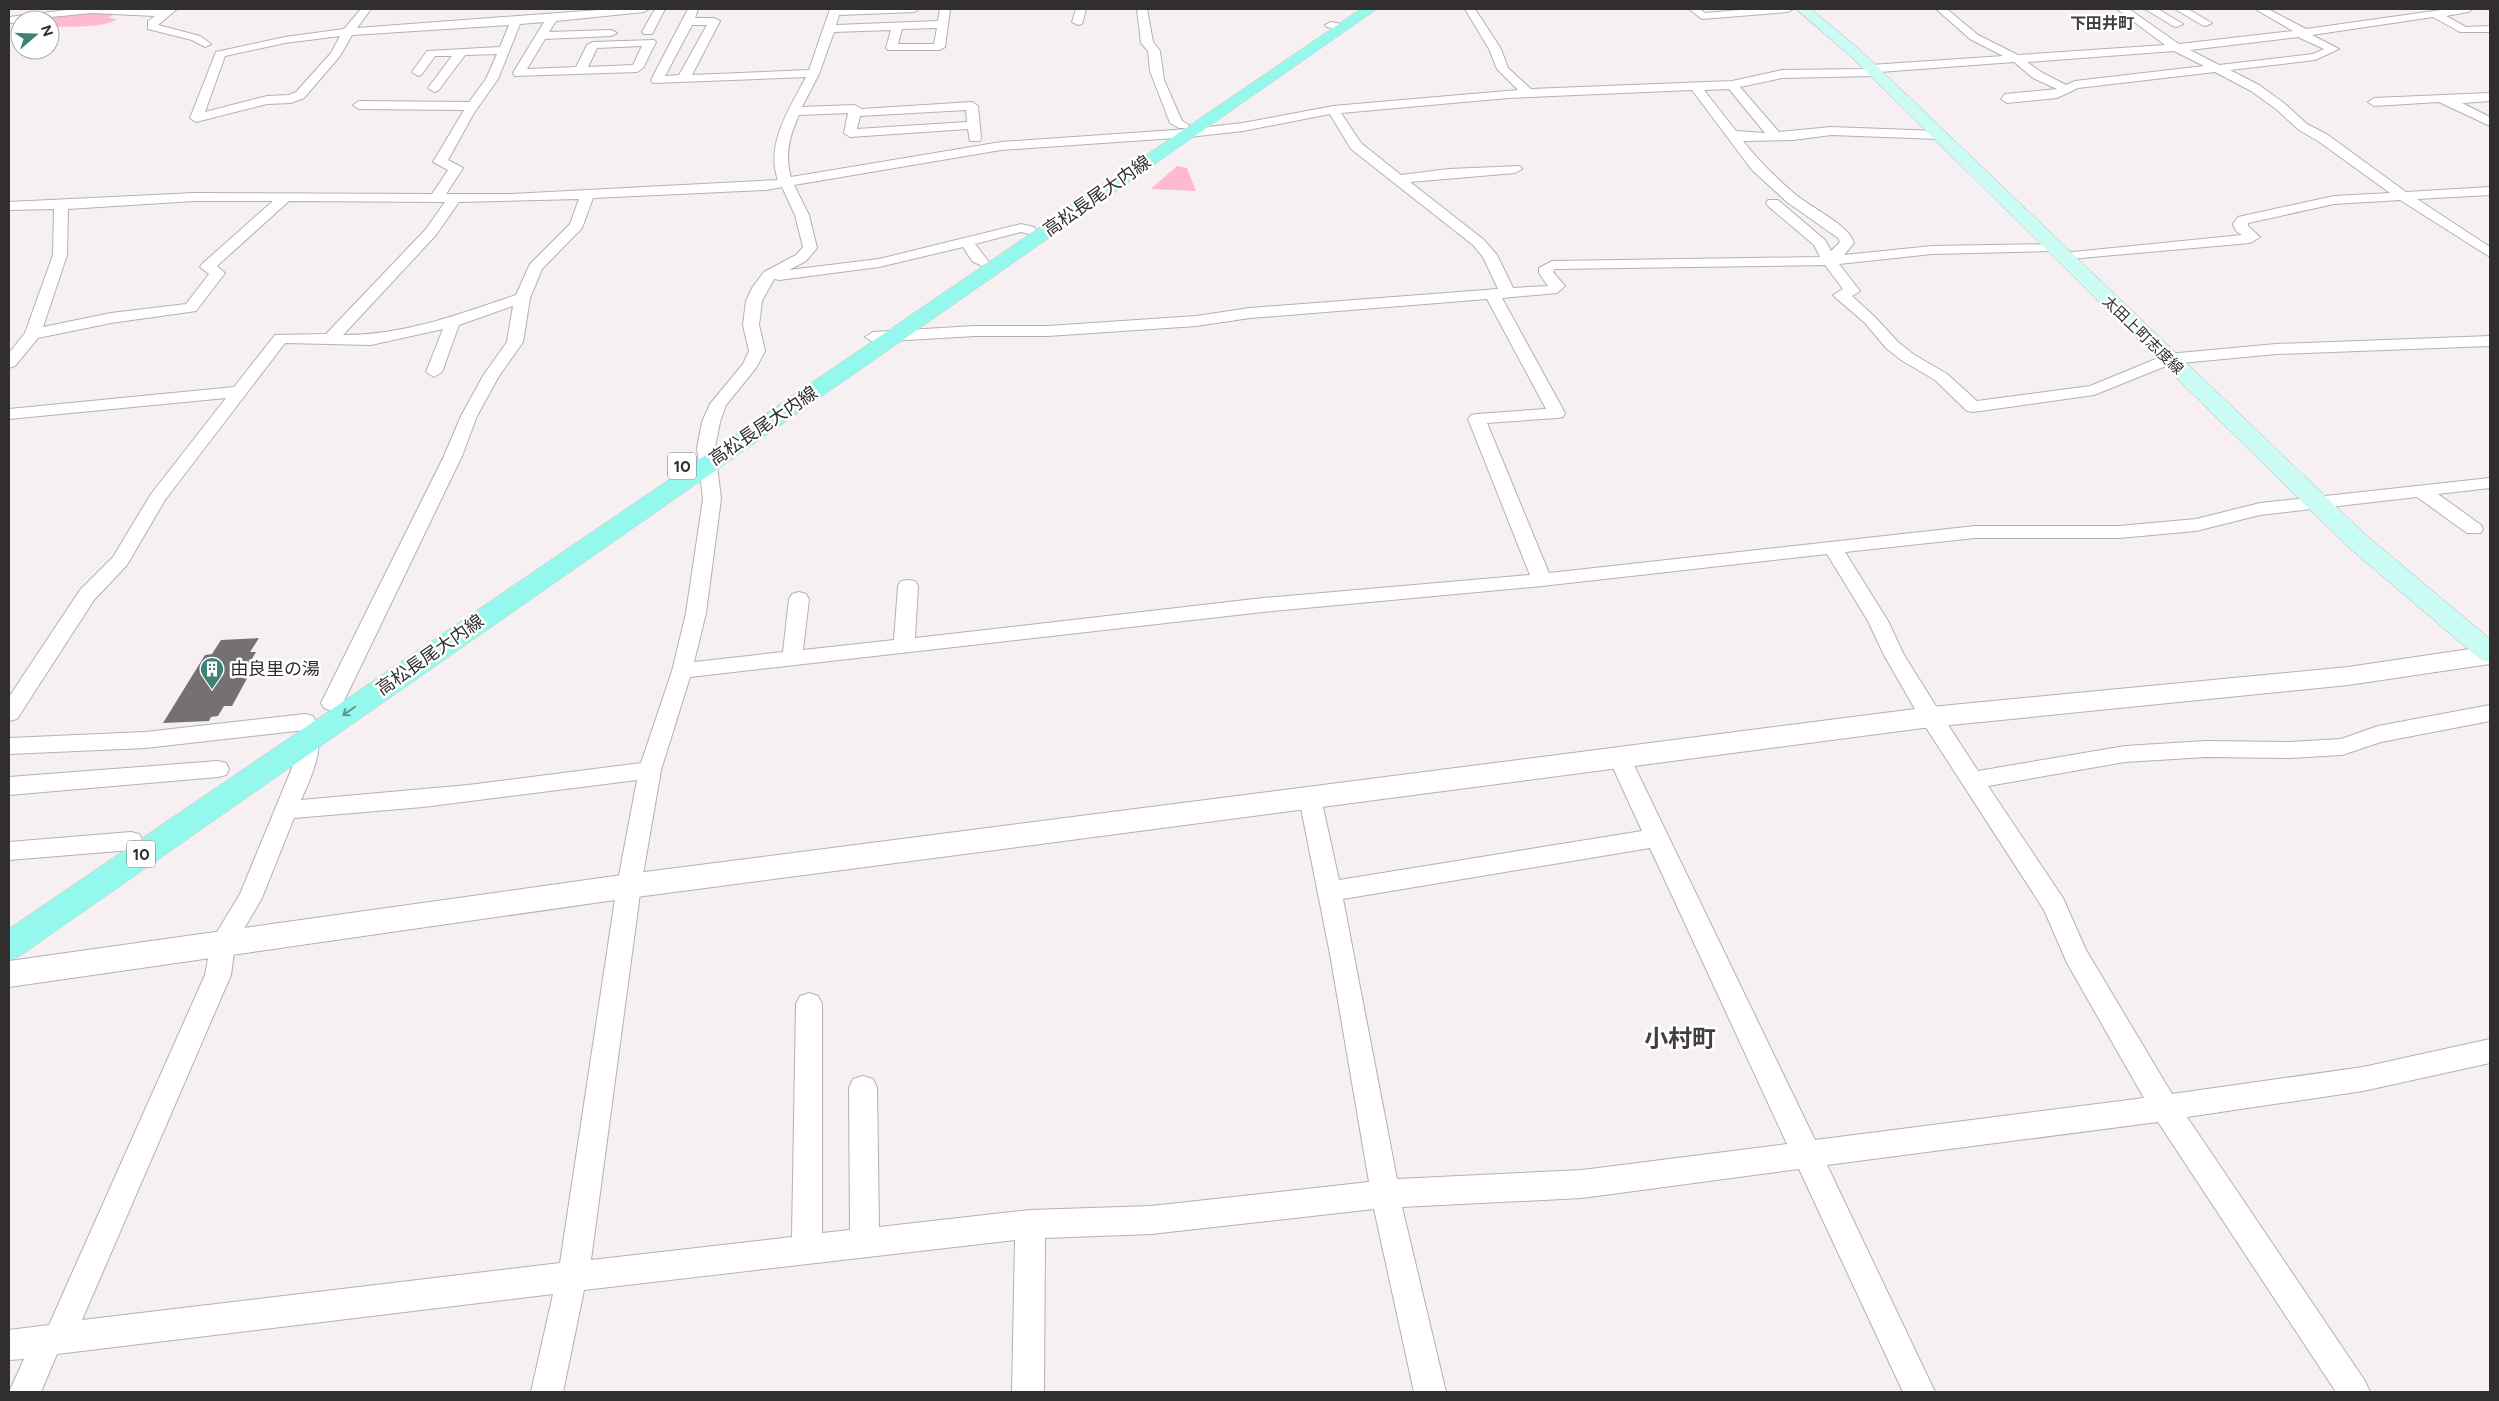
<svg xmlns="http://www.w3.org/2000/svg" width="2499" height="1401" font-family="Figtree,'Noto Sans JP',sans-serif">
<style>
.green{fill:#ffb9d1}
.building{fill:#757072}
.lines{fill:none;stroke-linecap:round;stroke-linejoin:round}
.minor-casing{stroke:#b5b0b2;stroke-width:2}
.tertiary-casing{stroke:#b5b0b2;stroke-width:2}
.secondary-casing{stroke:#b5b0b2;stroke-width:1}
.primary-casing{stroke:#cdcdcd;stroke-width:1}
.minor{fill:#fff;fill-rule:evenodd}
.tertiary{fill:#fff;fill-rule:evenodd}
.secondary{fill:#cafcf5;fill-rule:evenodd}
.primary{fill:#95f8ec;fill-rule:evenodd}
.oneway{stroke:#62938e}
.labels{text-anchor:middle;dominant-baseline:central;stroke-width:5;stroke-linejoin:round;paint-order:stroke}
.far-street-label{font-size:15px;fill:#302e2f;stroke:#fff}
.far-quarter-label{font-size:16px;font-weight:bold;fill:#433f40;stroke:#fff}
.shield{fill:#fff;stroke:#6e6d6d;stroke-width:1}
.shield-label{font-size:16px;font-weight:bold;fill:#302e2f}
.street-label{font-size:18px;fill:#302e2f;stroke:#fff}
.poi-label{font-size:18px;fill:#302e2f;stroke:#fff;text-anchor:start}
.near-quarter-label{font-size:24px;font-weight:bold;fill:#433f40;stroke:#fff}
</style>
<rect width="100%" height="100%" fill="#f6f0f2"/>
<path class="green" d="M89,11L117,12L108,18L117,19C103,29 68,26 50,27V20H41L47,16Z
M1177,166L1187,168L1196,191L1151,189Z"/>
<path class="building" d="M259,638L250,652H256L243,674L250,673L232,706H224L218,716L211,717L209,721L163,723L205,655L212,654L221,640Z"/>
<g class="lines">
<g class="minor-casing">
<path id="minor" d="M75,9H177L158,25L200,36L211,44L205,47L192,40L148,29V21L155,16L92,13L20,20V22L9,23V17Z
M361,9H371L357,28L612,9H649L644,12L556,21L549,32L611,30L617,33L611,36L545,39L527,69L576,67L587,45L593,42L654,40L656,42L643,68L637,72L515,76L513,73L544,22L520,24L498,79L474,113L448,160L463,168L446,194H511L778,180C765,144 790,108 806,77L653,83L651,80L688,9H698L695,18H714L720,21L692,75L809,70L830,9H919L914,12L839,15L836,25L938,21L940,9H950L945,47L939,50H888L886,48L891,30L834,32L819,74L802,107L855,105L861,109L972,102L978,106L981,138L980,141H970L968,129L850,137L844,133L848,113L799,115C790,134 784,156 791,177L1001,142L1189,129L1243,123L1333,106L1518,90L1497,69L1489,49L1465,9H1475L1501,49L1508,68L1531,89L1732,81L1782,70L1865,69L1871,65L2003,56L1970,39L1936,9H1947L1978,35L2018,55L2165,45L2117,9H2129L2179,44L2293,31L2255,9H2268L2306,29L2448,9H2473L2468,12L2446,16L2466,27L2490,26V32H2460L2433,17L2312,35L2339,49L2315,60L2230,70L2259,85L2284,103L2307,124L2328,135L2406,192L2490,187V195L2417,199L2490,247V257L2400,200L2334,204L2248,223V226L2260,237L2250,243L2058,260L2056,257L2058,254L2063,253L2242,235L2236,231L2233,224L2238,217L2334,196L2390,193L2318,141L2299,130L2276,109L2251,91L2215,72L2078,88L2057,98L2007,103L2001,99L2005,94L2057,89L2033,78L2014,62L1880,72L1874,76L1782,78L1740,87L1779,132L1831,127L1938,131L1944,135L1938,139L1831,135L1793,140L1743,141C1759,161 1776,178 1795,194C1811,208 1848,224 1854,243L1844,255L1932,246L2057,244L2059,247L2052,251L1932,254L1839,264L1860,291L1852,296L1875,317L1898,342L1913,354L1947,374L1977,401L2090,386L2168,354L2276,344L2490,336V346L2276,354L2171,364L2094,395L1973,412L1967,411L1935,380L1901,360L1886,348L1865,323L1836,298L1833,295L1843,289L1825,265L1555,269L1553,272L1565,286L1557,293L1502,298L1565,413L1563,417L1557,418L1487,423L1549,573L1975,526H2119L2196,519L2260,503L2490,478V488L2438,494L2481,525L2483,529L2481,533H2467L2417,497L2260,515L2196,531L2119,538H1975L1845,552L1888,621L1904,655L1939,711L1978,771L2125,746L2206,741L2289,742L2341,739L2378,726L2490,705V721L2381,742L2342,755L2289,758L2206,757L2125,762L1988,786L2063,898L2086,950L2172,1094L2363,1067L2490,1039V1063L2363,1091L2187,1117L2365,1381L2370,1392H2336L2158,1122L1827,1165L1935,1392H1903L1799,1169L1582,1198L1402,1207L1446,1392H1414L1374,1209L1151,1234L1045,1238L1044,1392H1012L1015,1240L584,1290L563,1392H531L553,1294L57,1354L41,1392H9L24,1359L9,1360V1330L49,1325L205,975L211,942L240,894L292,768L297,739L300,733L308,731L316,733C325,749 308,784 301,800L468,785L641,763L672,671L686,613L703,499L697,448L702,422L710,404L743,364L749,351L743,325L746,301L752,288L764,272L796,255L803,247L795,215L782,187L766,190L593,198L582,228L542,269L530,298L523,342L499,376L477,416L462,456L343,703L340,708L332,711L324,708L321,703L444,456L461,416L483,376L507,342L513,306L459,325L442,372L434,377L426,372L443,329L371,345L285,343L165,500L127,565L94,600L17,719L9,721V697L80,590L113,557L151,494L226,398L9,419V409L234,387L275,335L326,334L426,229L445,202L289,201L217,266L225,273L196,311L111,323L38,338L15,366L9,368V353L25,333L53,255L54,209L9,210V202L194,193L432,194L448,170L433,162L464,110L359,109L353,105L359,101L469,102L486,79L497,54L465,55L438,91L434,92L428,88L452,56H435L422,74L418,76L412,72L427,51L500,47L509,25L352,35L340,56L304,98L291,103L267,104L196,122L190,118L216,52L285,37L344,29ZM692,25H707L679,75L665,76ZM937,28L934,44H898L902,29ZM340,36L331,53L296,92L289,95L267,96L205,112L225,56L285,43ZM2298,37L2324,49L2313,54L2219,65L2190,50ZM642,46L633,65L588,67L597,48ZM2174,51L2204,66L2075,81L2066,85L2041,72L2027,62ZM1729,89L1765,133L1736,131L1704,90ZM1692,90L1752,170L1787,202L1838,238L1840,242L1831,251L1825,240L1778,200H1768L1766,203L1768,206L1814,245L1820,257L1552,261L1539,268V273L1548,286L1513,288L1497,255L1483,239L1410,182L1515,173L1522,169L1520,166L1449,169L1401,175L1361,143L1341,113L1508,98ZM966,110L967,122L857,129L860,116ZM1330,114L1351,149L1473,245L1483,257L1498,289L1250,308L1196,316L1048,326H975L873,332L865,337L873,342L975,336H1048L1196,326L1250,318L1487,299L1546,409L1477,414L1471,415L1468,419L1530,575L1263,598L915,638L918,586L915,581L908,580L901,581L898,586L894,640L803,650L809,599L806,594L799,592L792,594L789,599L783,652L694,662L706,613L721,499L715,448L720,422L726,405L756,368L765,351L759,325L762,301L774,279L779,280L879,267L963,247L972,261L982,266L989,262L975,244L1021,232L1029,234L1036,230L1034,227L1021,224L879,259L789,270L806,261L817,248L809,215L794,185L1001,150L1189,137L1243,131ZM579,199L570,224L530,264L516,295C460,314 402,336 343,335L436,235L459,202ZM194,201H273L202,264L200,267L209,274L186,304L111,313L43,327L67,255L68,209ZM1827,554L1868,621L1884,655L1923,723L2044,910L2067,963L2144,1098L1815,1140L1631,759L1628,753L1620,751L1612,753L1609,759L1642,831L1339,880L1321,798L1318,792L1310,789L1302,792L1299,798L1330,954L1369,1182L1151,1206L1030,1210L879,1227L877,1088L873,1079L863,1076L853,1079L849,1088L850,1230L822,1233V1004L818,996L809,993L800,996L796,1004L792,1237L591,1260L641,886L661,770L690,677L1263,612L1542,586ZM637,780L617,886L560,1263L82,1320L231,975L235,944L262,898L294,818L423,807ZM1650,848L1787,1144L1582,1170L1397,1179L1343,899Z
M655,9H665L652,34H644L642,32Z
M1076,9H1086L1082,24L1078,25L1072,22Z
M1137,9H1147L1153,42L1160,51L1164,80L1182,121L1189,125L1187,128H1179L1170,123L1150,71L1148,51L1141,43Z
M1689,9H1700L1705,13L1751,9H1793L1788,12L1702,19Z
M2145,9H2158L2183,24L2177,27L2173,26Z
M2175,9H2188L2212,23L2206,26L2202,25Z
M1331,22L1346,25L1348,27L1342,30L1327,27L1325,25Z
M2490,93V101L2462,103L2490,117V126L2439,102L2374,106L2368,102L2374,98Z
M305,714L313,716L316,722L313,728L305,730L145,748L9,754V738L145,732Z
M218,761L226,763L229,769L226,775L218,777L9,795V777Z
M131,832L139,834L143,841L139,848L131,850L9,860V842Z"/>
</g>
<g class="tertiary-casing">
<path id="tertiary" d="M2490,646V664L2348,685L1931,727L629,898L9,987V961L629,874L1931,707L2348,667Z"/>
</g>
<g class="secondary-casing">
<path id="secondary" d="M1796,9H1811L1859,49L2366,535L2490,639V662L2481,660L2348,547L1849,55Z"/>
</g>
<g class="primary-casing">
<path id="primary" d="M1361,9H1377L20,956L9,960V929Z"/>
</g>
<use href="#minor" class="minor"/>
<use href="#tertiary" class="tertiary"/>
<use href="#secondary" class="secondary"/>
<use href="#primary" class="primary"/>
</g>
<defs><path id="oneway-shaft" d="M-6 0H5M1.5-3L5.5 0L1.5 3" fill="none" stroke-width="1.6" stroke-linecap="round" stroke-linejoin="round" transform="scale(1.25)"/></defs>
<use class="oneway" href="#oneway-shaft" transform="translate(349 711) rotate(145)"/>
<defs>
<g id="building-pin" transform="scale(1.25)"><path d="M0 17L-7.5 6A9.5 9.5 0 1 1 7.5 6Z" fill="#3d8278" stroke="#fff"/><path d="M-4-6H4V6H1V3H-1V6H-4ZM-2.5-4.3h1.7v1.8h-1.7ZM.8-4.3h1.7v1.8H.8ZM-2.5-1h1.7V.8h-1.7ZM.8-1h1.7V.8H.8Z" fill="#fff"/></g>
</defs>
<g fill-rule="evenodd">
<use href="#building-pin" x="212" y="669"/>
</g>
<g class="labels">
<g class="far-street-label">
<text transform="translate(2143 335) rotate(44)">太田上町志度線</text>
</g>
<g class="far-quarter-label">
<text x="2102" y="23">下田井町</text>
</g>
<g class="shield">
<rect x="668" y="452.5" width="28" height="27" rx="4"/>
<rect x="127" y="840.5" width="28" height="27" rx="4"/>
</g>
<g class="shield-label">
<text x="682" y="466">10</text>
<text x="141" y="854">10</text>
</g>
<g class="street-label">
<text transform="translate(1097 196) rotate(-35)">高松長尾大内線</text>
<text transform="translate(763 426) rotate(-34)">高松長尾大内線</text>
<text transform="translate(430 655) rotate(-35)">高松長尾大内線</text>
</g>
<g class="poi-label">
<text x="230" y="669">由良里の湯</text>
</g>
<g class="near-quarter-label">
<text x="1680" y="1038">小村町</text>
</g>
</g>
<rect width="2499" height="1401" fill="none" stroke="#302e2f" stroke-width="20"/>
<g transform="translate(35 35) rotate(71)"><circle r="24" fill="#ffffff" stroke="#acabac"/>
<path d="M0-4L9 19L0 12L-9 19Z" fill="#3d8278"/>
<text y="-8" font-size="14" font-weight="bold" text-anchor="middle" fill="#302e2f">N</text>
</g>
</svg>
